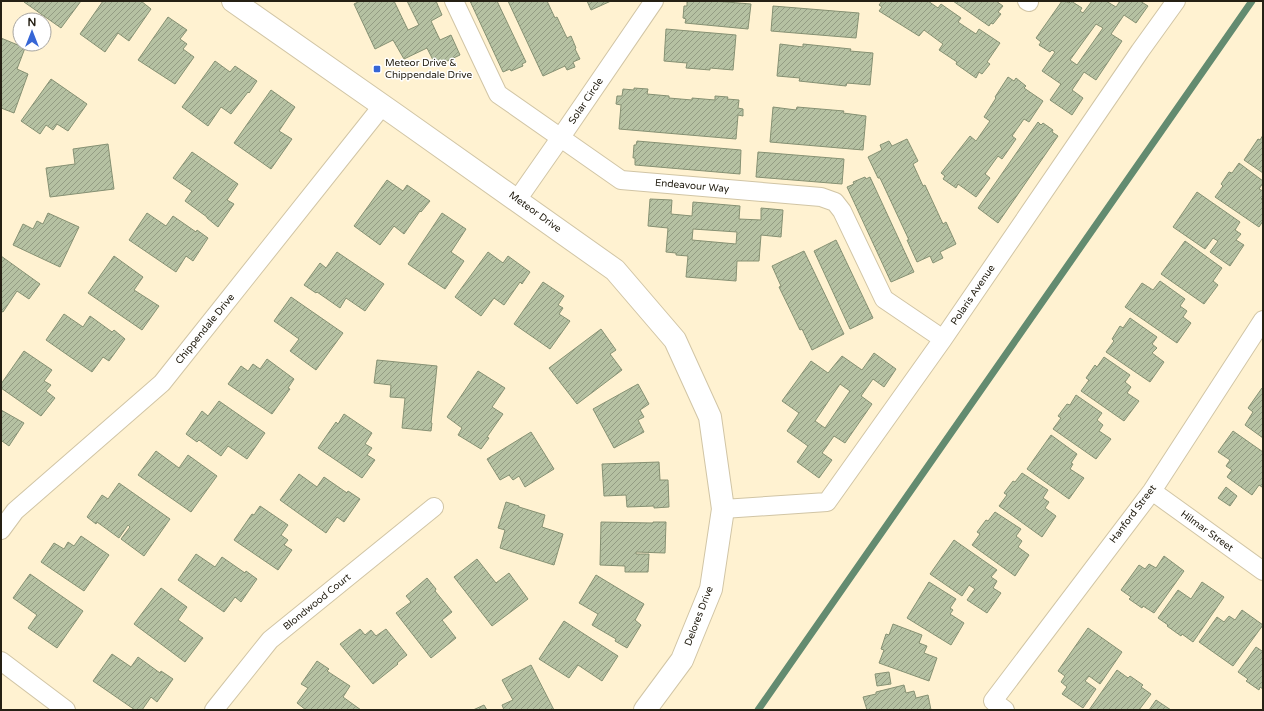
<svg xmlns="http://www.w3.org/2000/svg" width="1264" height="711" font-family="'Varela Round',sans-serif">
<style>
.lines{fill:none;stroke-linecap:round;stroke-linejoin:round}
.stream{stroke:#638b70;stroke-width:7}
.building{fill:url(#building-hatch);stroke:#869173;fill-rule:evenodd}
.minor-casing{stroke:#d1c5a5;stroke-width:20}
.tertiary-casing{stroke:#d1c5a5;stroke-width:24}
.minor{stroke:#fff;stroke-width:18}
.tertiary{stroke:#fff;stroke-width:22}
.poi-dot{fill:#3666d6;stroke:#fff;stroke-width:1.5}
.labels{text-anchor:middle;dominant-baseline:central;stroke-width:3;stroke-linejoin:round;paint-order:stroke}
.poi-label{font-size:10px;fill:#252014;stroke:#fff;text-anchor:start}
.street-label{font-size:10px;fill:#252014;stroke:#fff}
</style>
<defs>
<pattern id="building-hatch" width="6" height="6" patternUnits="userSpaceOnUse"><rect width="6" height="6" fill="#b5c1a2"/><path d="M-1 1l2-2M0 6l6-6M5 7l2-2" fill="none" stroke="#939c83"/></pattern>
</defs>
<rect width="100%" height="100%" fill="#fff2d1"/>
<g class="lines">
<path class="stream" d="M758,710L1252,1"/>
</g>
<path class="building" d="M25,1H81L61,28L24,2Z
M103,1H141L151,9L129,41L118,33L105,52L80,34Z
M360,1H394L408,30L419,25L407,1H436L442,15L431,21L440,40L451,35L460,55L436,66L427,48L404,59L393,40L375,49L354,4Z
M470,1H497L526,62L522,64L523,66L511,71L510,69L503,72Z
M508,1H547L555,18L557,17L567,38L571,36L576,48L575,49L580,59L573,62L575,67L567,70L565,66L543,76Z
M587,1H611L591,10Z
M687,1H714L751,4L748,29L685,23L686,19L683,18L684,6H687Z
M882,1H928L938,8L941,4L961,18L958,22L976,34L979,29L1000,43L987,62L990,64L982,74L979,72L976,78L956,64L957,62L939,50L943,44L924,30L919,36L879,11L882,7L879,5Z
M953,1H996L1003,6L998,12L1001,14L993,24L991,23L989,26Z
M1062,1H1065L1069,3L1071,1L1082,8L1080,11L1083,13L1092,1H1106L1116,7L1120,1H1140L1148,6L1136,23L1124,15L1111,34L1122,41L1096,80L1084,72L1072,90L1083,98L1072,115L1050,100L1061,84L1042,71L1055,52L1052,50L1050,52L1039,45L1041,42L1036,38ZM1096,24L1103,28L1077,65L1070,60Z
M773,6L859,13L856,38L771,31Z
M168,17L187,30L180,39L187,44L183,49L194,57L175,84L138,60Z
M666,29L736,35L733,70L710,68V70L686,68L687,63L664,61Z
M1,38L25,48L17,69L28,74L14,113L1,108Z
M780,44L803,47V44L851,49L850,51L873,53L870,85L847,83L846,86L799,81L800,78L777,76Z
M215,61L230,72L235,66L257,81L249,93L248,92L231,114L221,107L208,126L182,107Z
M1008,77L1014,81L1016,78L1026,86L1024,88L1043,101L1029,122L1024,119L1012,136L1016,139L1002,159L998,156L985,174L990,178L976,197L958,184L956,188L943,179L945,176L941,173L970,136L976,141L990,121L984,117L996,98L995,97Z
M51,79L87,104L68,131L57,124L53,130L46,125L40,134L21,121Z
M634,88L648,89L647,94L669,96V98L692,100V98L715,100V96L728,97L727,99L739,100L738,108L743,109V116L738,115L736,139L619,129L621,105L616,104L617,96H622L623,89L634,90Z
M271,90L295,107L279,131L292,139L271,169L234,143Z
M773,107L796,110L797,107L844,111L843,113L866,116L863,150L770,142Z
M1038,122L1041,125L1043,123L1053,130L1052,132L1058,136L998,223L978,208Z
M1263,135V173L1244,160L1258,139L1260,140Z
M907,139L918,161L913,164L923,186L925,185L943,224L946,222L956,244L940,252L943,258L933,263L930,256L917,262L907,240H909L880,178H878L868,157L882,150L880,145L889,141L892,146Z
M637,141L741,150L740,174L635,165V158H633L634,145H636Z
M108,144L114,189L50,197L46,168L75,164L73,149Z
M192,152L238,184L227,200L234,204L218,227L207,218V217L185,201L192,191L173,178Z
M758,152L844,159L842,184L756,177Z
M1239,163L1263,181V183L1259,189L1263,191V197L1261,199L1263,200V221L1259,227L1215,197L1223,186L1221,184L1229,172L1232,173Z
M865,177L866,179L870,177L914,272L891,282L847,187L854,184L853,182Z
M387,180L403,191L407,185L430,201L421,212L420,211L404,234L394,226L380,245L354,226Z
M1197,192L1240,222L1235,230L1241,234L1236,240L1244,245L1230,266L1210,252L1218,241L1213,238L1205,249L1173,227Z
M650,199L672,200L671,214L692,216L693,202L740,206L739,219L761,220V208L783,210L781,237L761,235L759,261H737L736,281L686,277L688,256L676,255V253L666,252L668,228L648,226ZM693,229L737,232L736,244L692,240Z
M48,213L79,227L60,267L13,245L23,224L33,229L37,221L43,224Z
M147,213L166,226L173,216L196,232L197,230L208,238L193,261L186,256L176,272L129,240Z
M442,213L466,229L451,252L464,261L445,289L408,264Z
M836,240L873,318L850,329L814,251Z
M1185,241L1222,268L1213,281L1218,285L1204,304L1161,274Z
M804,251L844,334L812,350L802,329L800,330L779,287L781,286L772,266Z
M337,252L384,284L365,311L346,298L340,308L317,292L316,293L304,285L320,263L326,268Z
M488,252L503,263L508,256L530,272L522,284L520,282L504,305L494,298L481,316L455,297Z
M1,256L40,284L29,299L17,291L3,312L1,311Z
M114,256L143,277L134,290L159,306L142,330L88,293Z
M1160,281L1185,299L1180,306L1187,311L1183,317L1191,323L1177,343L1125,307L1142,283L1153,290Z
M543,282L564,296L558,305L563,308L559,314L570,321L550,349L514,324Z
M291,297L343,333L316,370L290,351L299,339L274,321Z
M64,314L83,327L90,316L112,332L114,330L125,339L109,361L103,357L92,372L46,340Z
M1130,318L1157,337L1152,344L1157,348L1152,353L1164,362L1150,382L1106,352L1114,341L1112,339L1120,326L1123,328Z
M601,329L616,350L610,354L622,370L577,404L549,368Z
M24,351L52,370L44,381L51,385L46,391L55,398L41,416L1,388V384Z
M874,353L896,369L884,387L873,379L861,396L872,404L845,443L834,436L822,453L832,460L819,478L797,462L808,446L787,431L799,413L782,401L811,361L828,373L842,356L862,370ZM840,384L850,391L825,428L815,421Z
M1104,357L1130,375L1125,382L1131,387L1127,393L1139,401L1124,421L1081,391L1089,380L1086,378L1095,365L1097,367Z
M267,359L294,379L288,388L290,389L272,414L228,384L241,366L248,371L253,364L260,369Z
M377,360L437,366L431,423H432L431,431L402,428L405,398L390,397L391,385L374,383Z
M478,371L505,388L492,407L503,414L487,437L489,438L481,449L458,435L462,428L447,417Z
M638,384L649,404L640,410L644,417L638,420L644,432L614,448L593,409Z
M1262,388L1263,389V438L1245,425L1253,412L1248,408Z
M1076,395L1102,413L1097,420L1103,425L1099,431L1111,439L1096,459L1053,429L1061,418L1058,416L1067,404L1070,405Z
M219,401L265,433L247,459L228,446L221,456L199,440L197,442L186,434L202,411L208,416Z
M1,410L24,423L9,446L2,441L1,443Z
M344,414L372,433L365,444L372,448L367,455L375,460L362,478L318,448L336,422L338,424Z
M1233,431L1263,452V485L1262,487L1259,485L1252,495L1227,477L1232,470L1226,466L1230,460L1218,452Z
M531,432L554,469L525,487L519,476L513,480L509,475L500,480L487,459Z
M1051,435L1077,454L1071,463L1073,464L1070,469L1084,478L1069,499L1027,469Z
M156,451L179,468L188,455L217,476L191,512L138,475Z
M659,462L660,480H668L669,507L654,508V506L627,507L626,495L604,496L602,464Z
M1022,473L1048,490L1043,498L1049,502L1045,508L1056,516L1042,537L999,506L1007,495L1004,493L1013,481L1015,482Z
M299,474L317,487L324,477L347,493L348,491L360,499L344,522L337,517L326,533L280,500Z
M119,483L170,519L144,556L121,539L130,527L128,525L119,538L97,522L96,524L87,517L102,495L108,499Z
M1226,487L1237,496L1230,506L1218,498Z
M506,502L519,506V507L545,515L542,527L563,534L554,565L500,548L505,530L498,528Z
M260,506L288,525L281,535L288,540L284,545L292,550L278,570L234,540L252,514L254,515Z
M995,512L1021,529L1016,536L1022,541L1018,547L1029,555L1015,576L972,545L980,534L977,532L986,520L988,521Z
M601,522L653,523V522H666L665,553L636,552V554H649L648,572H625V566L600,565Z
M81,536L109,555L84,591L41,562L54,543L64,549L68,542L74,546Z
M954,540L997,570L991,577L997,581L993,588L1001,593L987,613L967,600L975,589L969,585L962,596L930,574Z
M196,554L215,567L222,557L245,573L246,571L257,579L241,602L235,597L224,612L178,580Z
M1164,556L1184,571L1154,613L1143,606L1142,608L1129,599L1131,597L1121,590L1139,565L1145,569L1149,564L1156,568Z
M477,559L496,583L509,573L528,599L492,626L454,577Z
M30,574L83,611L57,648L28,628L37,615L13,598Z
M596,575L644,604L635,620L641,625L627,648L615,641L616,639L592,625L598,614L579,603Z
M427,578L436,589L435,591L452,612L442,620L456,638L431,658L396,613L411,602L406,596Z
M929,582L956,599L950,608L953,610L950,614L964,623L951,645L907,618Z
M1202,582L1224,597L1193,642L1182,634L1181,636L1167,626L1168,625L1158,618L1178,590L1191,599Z
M161,588L187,607L178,620L203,638L185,662L134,624Z
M1242,610L1263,625L1233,666L1199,642L1217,617L1224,622L1229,616L1235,620Z
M564,621L618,656L602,681L578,665L569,678L539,659Z
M893,624L922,635L919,643L927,646L924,653L937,658L929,681L879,663L884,650L881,649L886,634L889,635Z
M1088,628L1122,652L1100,684L1089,676L1085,681L1096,689L1083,708L1062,694L1067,687L1061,682L1065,676L1058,671Z
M360,629L365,635L371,630L376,636L386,629L407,655L397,663L398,664L373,684L340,644Z
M1256,647L1262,651L1263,650V689L1260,687L1259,690L1246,681L1248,679L1238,672Z
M112,654L131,667L138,657L160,673L161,671L173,679L157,702L151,697L142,710H135L93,681Z
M317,661L329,669L327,671L350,686L343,697L361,710H306L297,703L308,688L301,684Z
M531,665L554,710H504L502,705L513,700L502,680Z
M1117,670L1128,678L1130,676L1143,685L1141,687L1151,694L1139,710H1089Z
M889,672L891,684L877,686L875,674Z
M904,685L906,693L914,691L916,698L928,695L931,710H867L863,697L876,694V692Z
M1156,700L1171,710H1149Z
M484,705L487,710H473Z"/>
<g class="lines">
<g class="minor-casing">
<path id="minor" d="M454,1L498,94L621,180L821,197L835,202L842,211L884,299L943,339
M1027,1L1029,2
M517,200L561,137L654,1
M1152,491L1263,571
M723,509L827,502L943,339L1140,51L1176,1
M1,530L15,511L162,383L383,105
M1,661L66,710
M214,710L270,640L434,507
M1005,710L993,701L1152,491L1263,320"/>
</g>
<g class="tertiary-casing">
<path id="tertiary" d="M233,1L396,115L615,270L675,340L710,417L723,509L711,589L682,660L645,710"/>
</g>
<use href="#minor" class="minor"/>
<use href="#tertiary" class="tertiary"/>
</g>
<rect class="poi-dot" x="373" y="65" width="8" height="8" rx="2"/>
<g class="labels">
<g class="poi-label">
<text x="385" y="63">Meteor Drive &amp;<tspan x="385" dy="12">Chippendale Drive</tspan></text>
</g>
<g class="street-label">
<text transform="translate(586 101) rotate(-56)">Solar Circle</text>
<text transform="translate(692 186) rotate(5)">Endeavour Way</text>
<text transform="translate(535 212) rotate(36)">Meteor Drive</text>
<text transform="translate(973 295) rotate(-56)">Polaris Avenue</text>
<text transform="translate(205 329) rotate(-51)">Chippendale Drive</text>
<text transform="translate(1133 514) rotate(-53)">Hanford Street</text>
<text transform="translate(1207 531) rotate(36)">Hilmar Street</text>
<text transform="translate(317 602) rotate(-39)">Blondwood Court</text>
<text transform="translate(699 616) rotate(-69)">Delores Drive</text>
</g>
</g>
<rect width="1264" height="711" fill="none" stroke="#252014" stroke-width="4"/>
<g transform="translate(32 32)"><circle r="19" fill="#ffffff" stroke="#a8a6a1"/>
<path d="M0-3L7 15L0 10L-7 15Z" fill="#3666d6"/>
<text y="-6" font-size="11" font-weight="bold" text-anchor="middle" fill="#252014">N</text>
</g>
</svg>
